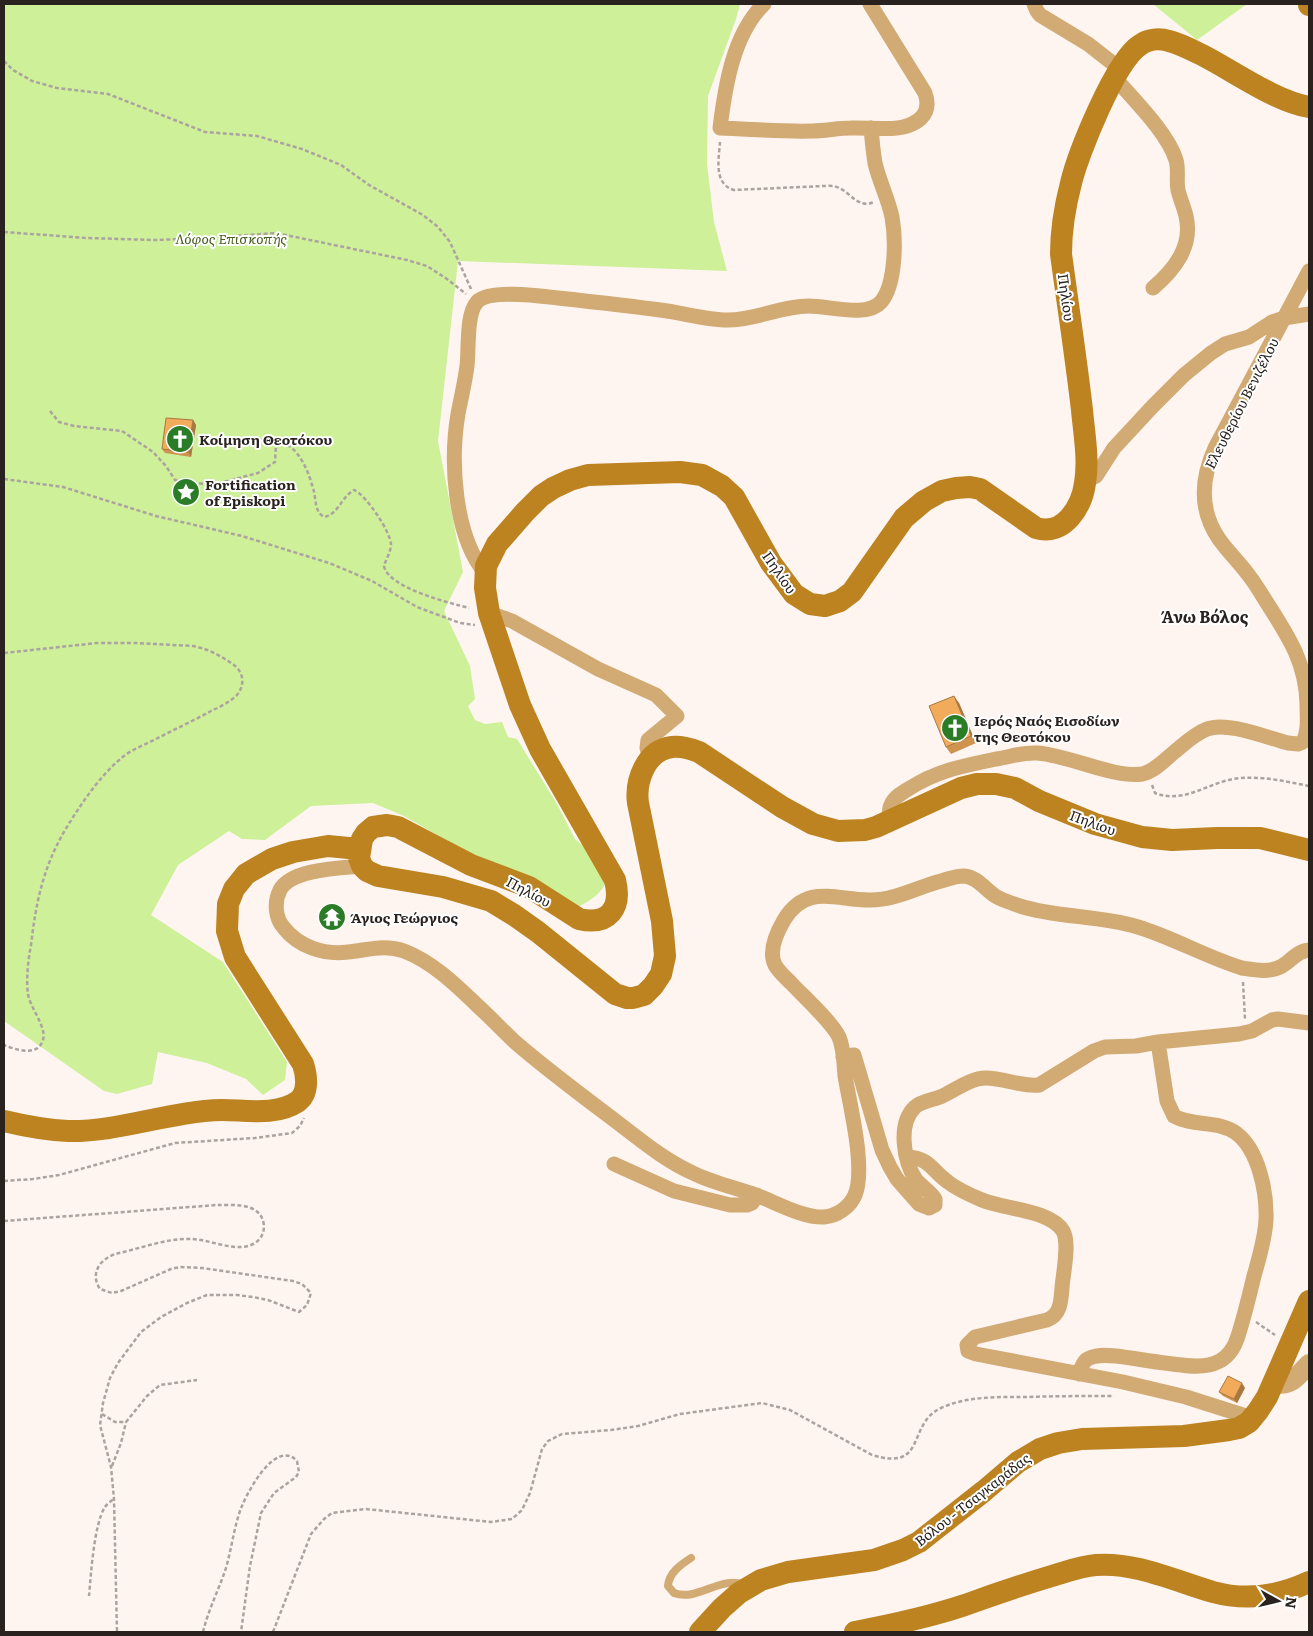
<svg xmlns="http://www.w3.org/2000/svg" width="1313" height="1636" font-family="Literata,serif">
<style>
.green{fill:#cdf099}
.lines{fill:none;stroke-linecap:round;stroke-linejoin:round}
.path{stroke:#aca3a0;stroke-width:2.5;stroke-dasharray:4 2.5;stroke-linecap:butt}
.service{stroke:#d1aa74;stroke-width:8}
.minor{stroke:#d1aa74;stroke-width:15}
.tertiary{stroke:#d1aa74;stroke-width:20}
.secondary{stroke:#bc8320;stroke-width:22}
.wall{fill:#d0934e}
.shaded-wall{fill:#a97840}
.building{fill:#f2ab5b;stroke:#a97840}
.labels{text-anchor:middle;dominant-baseline:central;stroke-width:4;stroke-linejoin:round;paint-order:stroke}
.park-label{font-size:14px;font-style:italic;fill:#485f1e;stroke:#fff}
.street-label{font-size:14px;fill:#2a221f;stroke:#fff}
.poi-label{font-size:14px;font-weight:bold;fill:#2a221f;stroke:#fff;text-anchor:start}
.quarter-label{font-size:16px;font-weight:bold;fill:#2a221f;stroke:#fff}
</style>
<rect width="100%" height="100%" fill="#fef5f1"/>
<path class="green" d="M4,4H740L736,19L708,96L707,164L714,222L727,271L458,261L438,441L463,572L444,611L470,666L475,699L468,706L475,720L485,724L502,722L508,737L517,739L557,804L575,839L592,853L607,879C603,893 591,900 578,907L481,860L404,816L373,803L311,806L265,840L242,839L229,831L178,865L151,915L223,962L287,1062L285,1080L263,1095L246,1079L207,1063L158,1052L152,1084L117,1094L104,1091L4,1021Z
M1153,4H1247L1197,40Z"/>
<g class="lines">
<path class="path" d="M4,61L13,70L32,81L57,88L108,94L205,132L257,136L302,149L341,165L369,185L423,215L438,227L450,242L471,289
M720,142C719,158 713,184 734,190L823,186C828,186 834,185 839,188C851,193 858,209 874,202
M4,232L87,238L154,240L208,238L276,233L407,260L427,266L447,279L466,294
M50,411L59,422L74,426L122,431L153,452L166,466L175,480L212,485L258,473L275,462L276,444L278,443C298,442 310,475 314,492C316,501 315,512 324,517C338,515 342,496 354,490C366,495 390,531 391,544C391,552 386,559 384,566C388,588 450,603 469,608
M4,479L63,487L156,516L242,536L329,563L372,581L417,607L460,623L475,625
M4,653L97,643H136L193,646C209,649 221,656 234,665C244,673 245,685 237,695C230,702 220,707 211,711C193,721 173,730 154,740C144,745 133,749 124,756C100,775 81,804 65,830C43,868 36,902 31,945C28,961 26,978 28,994C30,1008 47,1027 43,1040C38,1057 16,1050 4,1045
M1152,785L1155,793C1183,804 1206,784 1233,779C1259,775 1284,781 1309,786
M1243,982L1245,1019
M4,1181L33,1179L59,1175L175,1143L255,1138L292,1133L300,1126L304,1118
M4,1221L217,1205C234,1205 262,1202 264,1226C264,1233 261,1239 255,1243C237,1254 210,1239 191,1239C166,1238 139,1249 115,1254C99,1260 90,1274 100,1289L112,1293L121,1291L171,1269L180,1267L202,1268L293,1281L302,1284L311,1293L307,1305L299,1312L268,1300L253,1297L237,1295H207L187,1303L161,1317L141,1332L118,1363L110,1378L103,1403L100,1425L111,1467L114,1499L117,1632
M1256,1322L1275,1335
M102,1414L115,1422H126L147,1396L160,1385L197,1380
M112,1466L121,1443L126,1422
M89,1596C91,1574 94,1524 105,1507C107,1504 111,1501 114,1499
M203,1632C208,1611 218,1591 225,1571C231,1552 233,1533 239,1514C244,1497 275,1437 297,1461L299,1472L296,1477L274,1493L261,1513L250,1566L241,1632
M273,1632L311,1534L324,1519L332,1513L366,1509L491,1522L512,1519L522,1510L530,1493L542,1449L548,1441L562,1434L611,1430L638,1426L680,1414L762,1403L790,1410L872,1455C928,1472 906,1424 941,1408C967,1396 998,1397 1027,1397C1056,1396 1085,1396 1114,1396"/>
<path class="service" d="M691,1558C680,1565 669,1573 668,1586L674,1593C698,1602 720,1575 745,1585"/>
<path class="minor" d="M764,4C733,34 725,87 720,128C751,129 782,132 812,131C825,131 838,128 851,128C868,127 896,132 912,124C926,118 930,107 925,93L870,4
M1034,4L1037,11L1040,15L1088,44L1120,69
M1115,78C1133,99 1168,133 1176,160C1179,170 1176,180 1178,190C1180,199 1184,207 1186,216C1193,246 1175,269 1153,288
M1086,481L1096,476L1114,448L1153,406L1184,375L1211,353L1225,344L1249,337L1272,322L1284,318L1309,314
M485,573C454,535 450,461 458,414C461,398 465,382 467,366C469,350 466,314 477,302C489,289 541,296 558,298C595,302 631,306 667,311C687,314 708,320 728,320C756,320 781,306 809,306C829,306 867,318 881,302C896,284 896,239 892,217C888,198 879,181 875,163C873,151 872,140 871,128
M489,613L512,621L598,669L656,695L677,716L648,740L647,748L650,759
M890,820C890,815 888,810 891,805C894,797 903,792 910,788C938,770 964,766 996,759C1010,757 1023,752 1037,753C1069,755 1112,778 1142,774C1153,772 1164,761 1173,753C1183,745 1194,734 1207,729C1228,721 1267,738 1288,743L1298,744L1303,742C1309,730 1307,717 1307,704C1306,664 1290,639 1269,606C1263,597 1257,586 1250,577C1241,564 1228,552 1219,539C1199,510 1201,479 1215,448L1309,271
M362,866C341,868 291,869 280,890C274,902 275,918 284,928C299,947 324,955 348,952C368,950 384,944 404,951C433,962 458,987 480,1008C492,1019 503,1031 515,1042C545,1068 577,1092 609,1116C637,1137 663,1160 695,1174C714,1183 736,1188 756,1195C775,1202 803,1218 824,1217C837,1216 850,1207 855,1195C866,1168 850,1106 845,1076C844,1064 844,1049 839,1037C831,1021 804,997 791,983C786,978 779,972 775,965C768,951 777,932 784,920C807,882 838,901 871,900C895,900 918,887 941,881C948,879 956,876 964,876C978,877 986,891 997,897C1004,901 1012,903 1020,906C1057,918 1099,915 1138,927C1174,938 1206,957 1242,968C1255,970 1270,973 1282,966C1292,960 1297,951 1309,950
M843,1057L854,1055L882,1150L890,1167L897,1179L919,1204L929,1208L935,1205V1199C930,1191 922,1187 916,1180C904,1162 897,1124 915,1107C921,1101 932,1100 940,1097C954,1091 970,1078 986,1078C1004,1078 1022,1087 1039,1085L1094,1051L1105,1047L1136,1046L1158,1042L1239,1034L1252,1031L1272,1020L1278,1019L1309,1023
M907,1157C930,1158 931,1170 948,1182C958,1190 970,1195 982,1200C1003,1209 1051,1210 1063,1231C1070,1243 1063,1273 1062,1288C1061,1300 1061,1315 1047,1320L975,1337L967,1345L968,1351L976,1354L1123,1382L1186,1397L1252,1418
M614,1164L674,1191L730,1205H747L752,1203L757,1195
M1079,1374C1081,1369 1082,1364 1086,1360C1094,1354 1106,1355 1116,1356C1132,1358 1149,1361 1165,1363C1194,1367 1225,1373 1237,1339C1244,1318 1249,1297 1254,1276C1259,1258 1265,1239 1266,1220C1267,1193 1259,1150 1236,1133C1218,1120 1193,1127 1174,1116L1167,1101L1158,1042"/>
<path class="tertiary" d="M1274,1383C1292,1387 1298,1375 1309,1364"/>
<path class="secondary" d="M1309,4V5
M1309,107C1275,101 1235,72 1204,56C1192,50 1181,44 1169,41C1159,38 1148,39 1140,45C1115,61 1078,154 1071,183C1065,206 1061,231 1061,254C1068,306 1076,358 1082,410C1084,433 1089,459 1085,483C1082,506 1064,537 1036,528L980,489L970,487L956,488L942,491L924,501L904,518L852,592L840,601L825,606L810,604L794,594L771,563L734,497L722,486L702,475L680,472L588,475L570,480L553,488L541,496L525,512L497,544L486,566L485,588L489,613L520,705L540,749L615,880C622,908 609,926 579,919L529,887L471,865L398,827L387,825L373,827L366,833L362,839L359,858L362,866L367,871L378,876L443,887L491,901L514,915L538,932L615,994L627,998H633L644,995L653,986L661,974L665,956L662,921L638,803C635,781 646,750 672,747C681,746 691,749 699,752L782,807L813,824L838,831L865,830L876,827L961,788L977,784H996L1015,788L1039,801L1095,824L1142,837L1172,840L1217,838H1260L1309,850
M4,1121C25,1126 46,1130 68,1131C120,1132 170,1111 222,1110C245,1110 276,1116 297,1102C309,1094 307,1076 303,1064L235,957L227,931L228,904L234,889L246,874L272,859L293,852L328,846L359,849
M700,1632L722,1608L739,1593L761,1580L788,1572L874,1560L903,1550L919,1542L984,1491L1018,1462L1040,1449L1058,1443L1082,1439L1184,1436L1229,1430L1239,1428L1249,1422L1258,1411L1267,1397L1309,1301
M855,1632C892,1625 929,1617 965,1605C995,1594 1025,1584 1055,1575C1068,1571 1082,1566 1096,1565C1136,1562 1175,1581 1213,1592C1246,1601 1279,1596 1309,1582"/>
</g>
<path class="wall" d="M193,420L196,425L191,457L165,453L162,449Z
M959,703L976,743L951,754L946,747Z
M1245,1388L1237,1403L1223,1396L1219,1392Z"/>
<path class="shaded-wall" d="M193,420L196,425L191,457L188,452Z
M954,696L959,703L976,743L971,736Z
M1242,1383L1245,1388L1237,1403L1234,1399Z"/>
<path class="building" d="M166,418L193,420L188,452L162,449Z
M954,696L971,736L946,747L929,706Z
M1228,1376L1242,1383L1234,1399L1219,1392Z"/>
<defs>
<g id="church-disc" transform="scale(1.4375)"><circle r="9.5" fill="#2a7c27" stroke="#fff"/><path d="M-1.2-6h2.4v3.5h3.3v2.4h-3.3V6h-2.4V-.1h-3.3v-2.4h3.3Z" fill="#fff"/></g>
<g id="sight-disc" transform="scale(1.4375)"><circle r="9.5" fill="#2a7c27" stroke="#fff"/><path d="M0-6L1.8-2.2L6-1.7L2.9 1.2L3.7 5.4L0 3.3L-3.7 5.4L-2.9 1.2L-6-1.7L-1.8-2.2Z" fill="#fff"/></g>
<g id="temple-disc" transform="scale(1.4375)"><circle r="9.5" fill="#2a7c27" stroke="#fff"/><path d="M0-6L5-2H3V0L6.5 2.5H4V6H1.5V3h-3V6H-4V2.5H-6.5L-3 0V-2H-5Z" fill="#fff"/></g>
</defs>
<g fill-rule="evenodd">
<use href="#church-disc" x="180" y="439"/>
<use href="#sight-disc" x="186" y="492"/>
<use href="#church-disc" x="955" y="728"/>
<use href="#temple-disc" x="332" y="917"/>
</g>
<g class="labels">
<g class="park-label">
<text x="231" y="238">Λόφος Επισκοπής</text>
</g>
<g class="street-label">
<text transform="translate(1067 297) rotate(82)">Πηλίου</text>
<text transform="translate(1241 403) rotate(-63)">Ελευθερίου Βενιζέλου</text>
<text transform="translate(780 572) rotate(55)">Πηλίου</text>
<text transform="translate(1093 822) rotate(20)">Πηλίου</text>
<text transform="translate(529 891) rotate(28)">Πηλίου</text>
<text transform="translate(972 1499) rotate(-38)">Βόλου - Τσαγκαράδας</text>
</g>
<g class="poi-label">
<text x="199" y="439">Κοίμηση Θεοτόκου</text>
<text x="205" y="484">Fortification<tspan x="205" dy="16">of Episkopi</tspan></text>
<text x="974" y="720">Ιερός Ναός Εισοδίων<tspan x="974" dy="16">της Θεοτόκου</tspan></text>
<text x="351" y="917">Άγιος Γεώργιος</text>
</g>
<g class="quarter-label">
<text x="1205" y="616">Άνω Βόλος</text>
</g>
</g>
<rect width="1313" height="1636" fill="none" stroke="#2a221f" stroke-width="10"/>
<g transform="translate(1278 1601) rotate(98)" stroke="#ffffff" stroke-width="4" paint-order="stroke">
<path d="M0-4L9 19L0 12L-9 19Z" fill="#2a221f"/>
<text y="-8" font-size="14" font-weight="bold" text-anchor="middle" fill="#2a221f">N</text>
</g>
</svg>
